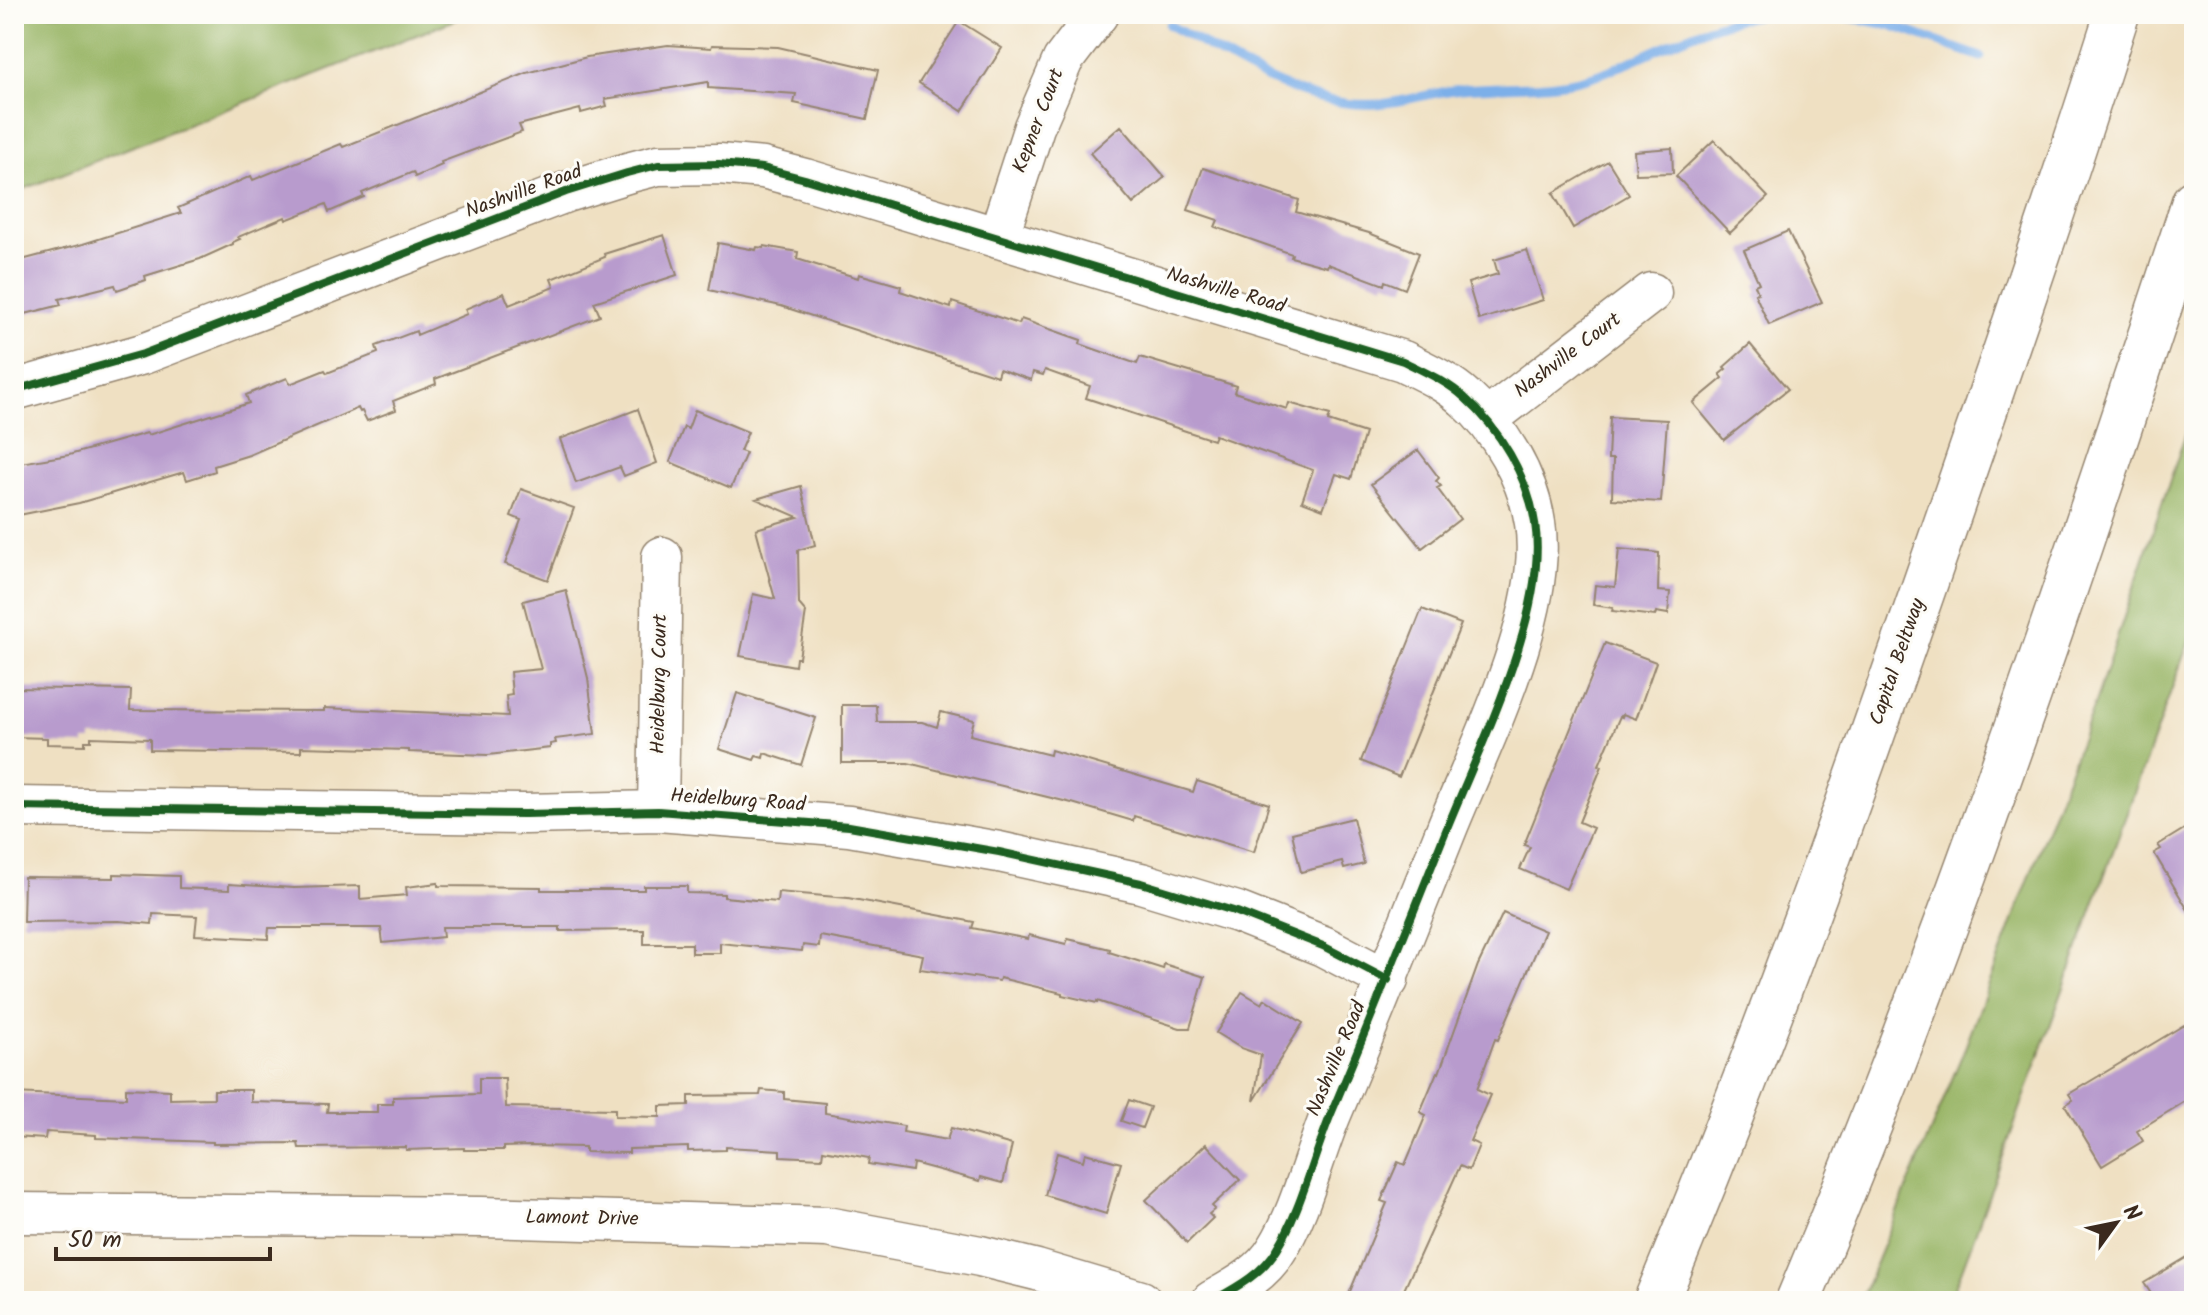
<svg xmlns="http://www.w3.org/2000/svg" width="2208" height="1315" font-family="Kalam,sans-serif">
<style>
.forest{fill:#9ab668;stroke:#6a7043;stroke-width:2}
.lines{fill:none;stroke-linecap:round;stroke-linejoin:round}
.stream{stroke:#7cafe9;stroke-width:9}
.building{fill:#b89bcd}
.minor-casing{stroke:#958570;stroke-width:43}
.highway-casing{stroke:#958570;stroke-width:47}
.minor{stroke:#fff;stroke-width:40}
.highway{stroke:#fff;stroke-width:44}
.cycleway-casing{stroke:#fdfcf7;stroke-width:13}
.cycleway{stroke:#1b5e20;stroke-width:8}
.labels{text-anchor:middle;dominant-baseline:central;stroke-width:6;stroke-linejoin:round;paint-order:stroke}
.street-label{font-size:20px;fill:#3b2a1e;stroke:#fdfcf7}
</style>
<rect width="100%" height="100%" fill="#fdfcf7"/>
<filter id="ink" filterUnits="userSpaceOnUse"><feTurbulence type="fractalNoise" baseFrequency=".0125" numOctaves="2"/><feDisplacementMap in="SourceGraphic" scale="16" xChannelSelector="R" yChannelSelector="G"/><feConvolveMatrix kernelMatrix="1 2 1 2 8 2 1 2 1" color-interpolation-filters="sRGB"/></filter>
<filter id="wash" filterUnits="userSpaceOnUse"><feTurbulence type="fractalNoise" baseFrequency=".006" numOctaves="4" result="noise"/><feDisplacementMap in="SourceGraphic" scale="32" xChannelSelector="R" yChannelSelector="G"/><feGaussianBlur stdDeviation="1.8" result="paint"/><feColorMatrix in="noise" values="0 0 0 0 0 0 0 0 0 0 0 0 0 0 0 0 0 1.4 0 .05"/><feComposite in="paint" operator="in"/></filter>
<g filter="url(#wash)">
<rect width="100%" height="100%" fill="#efe0c2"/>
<path class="forest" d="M14,14H470L14,193Z
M2194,409V627L1967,1256L1950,1301H1860L1965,1048L2095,703Z"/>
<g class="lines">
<path class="stream" d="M1828,14L1890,25L1981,57
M1169,25C1233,59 1301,109 1377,104C1406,102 1433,92 1461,89C1507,85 1555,90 1600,74C1657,53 1710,18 1772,14"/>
</g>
<g id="blocks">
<path class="building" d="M959,21L1002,48L962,111L919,83Z
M668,45L711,48L712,45L778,47L878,70L867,119L794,103L796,94L708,88V82L605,99L607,106L581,113L580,109L519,125L522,132L441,162L442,165L415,177L413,172L362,193L364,197L329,212L326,204L286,220L285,217L238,237L240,239L233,242V244L200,259L145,276L146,280L117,290L115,285L59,299L61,305L25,314L14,262L83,244L181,213L178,208L251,176L253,180L341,144L343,147L527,73L587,57Z
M1121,126L1165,177L1133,204L1090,153Z
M1714,140L1768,197L1730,233L1676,176Z
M1672,148L1673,173L1636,174L1634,151Z
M1608,161L1629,195L1573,228L1553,193Z
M1203,168L1299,200L1296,212L1369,233L1419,253L1405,289L1385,281L1384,285L1328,264L1327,267L1291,257L1292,254L1215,227L1218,220L1188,210Z
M1788,231L1822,302L1769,325L1755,294L1758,293L1755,285L1759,283L1744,250Z
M664,235L677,275L594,302L600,316L435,379L436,384L393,401L396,410L367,421L362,411L360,412L358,408L249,455L214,466L215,471L187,480L184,472L79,503L14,516V464L69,455L147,433L148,435L249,403L246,395L287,378L290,384L325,370L327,373L378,353L376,346L416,331L417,335L467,314L465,309L504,293L509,305L554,287L551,279L605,257L604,254Z
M718,243L756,250L757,247L764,248V246L798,252L797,259L858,278L859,274L901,286L900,291L951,308L952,302L1019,324L1021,319L1081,340L1080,344L1137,364L1140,357L1236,386L1234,392L1287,409L1289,403L1330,415L1328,421L1365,433L1351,479L1336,474L1323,509L1302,501L1313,470L1215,435L1213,440L1086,398L1090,386L1045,370L1043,375L1033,372L1031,380L999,369L997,376L781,306L709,290Z
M1527,250L1543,300L1479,320L1468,283L1498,274L1494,260Z
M1750,344L1788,389L1724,440L1693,403L1723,378L1720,374L1726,369L1724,367Z
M638,409L657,463L624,476L620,467L576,483L560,439Z
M695,410L748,432L740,451L746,453L731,488L670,462L684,427L688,429Z
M1610,417L1667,420L1661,502L1612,499L1613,459H1608Z
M1418,450L1439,478L1436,481L1441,486L1437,488L1460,519L1422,548L1371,484Z
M801,486L815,545L798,550L799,604L806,612L799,658H796L795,666L740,656L753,594L775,599L756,529L798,517L756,499Z
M521,489L574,508L548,580L505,564L521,520L511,516Z
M1619,549L1659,553L1658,591L1670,592L1668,614L1656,612L1655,616L1612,611L1613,608L1593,605L1595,585L1615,587Z
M566,590L588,678L595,734L555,739L556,743L550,744V748L488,755L409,752V750L301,747V752L150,750V739L91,737V741H85V745L47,744V738L14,737V688L131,690L130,710L324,711V708L508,716L506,696L512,695L510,672L541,669L523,601Z
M1422,609L1461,624L1399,777L1361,761Z
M1605,643L1656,662L1636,719L1623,714L1622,717L1620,716L1599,765L1602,766L1579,822L1593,828L1566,889L1520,869L1530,847L1524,845Z
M737,693L816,718L801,765L764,753L763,758L756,756L754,760L719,749Z
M842,705H876L877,722H922L937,727L941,712L974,720L970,735L1050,755L1051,750L1193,792L1197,781L1269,804L1254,852L1134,816L1133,821L1072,803L908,763H842Z
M1353,818L1364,864L1344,869L1342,862L1301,872L1292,833Z
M2194,823V920L2154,853L2161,849L2158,845Z
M114,874L179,876V888L229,890V884L294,888L360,886V899L407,895L406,887L438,883V886L541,887V890H644V886H687V893L724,894V897L777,902L778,892L848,898L974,922L972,928L1028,939L1029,935L1066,944L1068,939L1110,949L1109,952L1163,969L1164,964L1205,977L1190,1028H1180L1097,1001V1003L1062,995V993L1000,978L999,981L920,969L923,955L820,936L819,947L803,945L802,951L720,943V953H692V944H644V930L560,931V927H442L443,937L383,943L381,928H269L268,939L195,935L197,916L153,914L152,924L119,921L23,922L24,877L114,878Z
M1503,913L1545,931L1498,1040L1495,1039L1477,1089L1490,1095L1470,1141L1479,1145L1469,1170L1460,1166L1399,1301H1346L1387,1203L1381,1201L1398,1162L1405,1165L1426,1115L1420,1112L1437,1072L1439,1073L1478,965Z
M1242,992L1262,1004L1265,999L1303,1023L1254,1101L1261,1055L1241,1048L1216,1033Z
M2184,1025L2194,1041V1096L2137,1131L2143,1141L2102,1166L2065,1105L2073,1100L2069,1094Z
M479,1078H505L506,1107L615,1109V1116L660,1117V1106L689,1105V1096L760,1095L761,1090L784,1092V1099L825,1103V1113L904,1126L903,1132L947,1140L951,1128L1012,1145L1003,1183L981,1177L980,1181L913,1163L912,1171L868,1164L869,1158L823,1150L822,1158L780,1156V1150L726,1147V1150L688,1151V1147L629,1149V1153L585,1152V1147L528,1146L504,1147V1150H464V1148L406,1150V1147L299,1148L298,1143L213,1144V1142L96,1138V1135L46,1132L45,1139L14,1137V1093L126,1098V1088L170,1090V1099L214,1098V1090H251V1102L328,1104L327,1112H377V1104H393V1097L479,1094Z
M1129,1100L1150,1107L1142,1128L1121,1121Z
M1206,1144L1240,1180L1212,1206L1215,1209L1209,1214L1213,1218L1187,1243L1146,1200Z
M1057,1153L1083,1161L1085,1153L1121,1163L1106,1214L1045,1195Z
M2194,1253V1301H2156L2144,1283Z"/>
</g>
</g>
<g filter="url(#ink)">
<use href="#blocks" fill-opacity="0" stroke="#958570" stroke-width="2"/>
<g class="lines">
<g class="minor-casing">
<path id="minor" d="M998,238L1034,127L1063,60L1098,14
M14,390L143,354L566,192L627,173L658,165L719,164L763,168L805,179L1403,361C1423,371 1448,382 1465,398C1499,428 1528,477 1535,523C1549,610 1480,746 1447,828C1409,923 1371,1019 1331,1114C1314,1155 1300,1213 1277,1249C1262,1274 1237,1287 1212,1301
M1486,420L1651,293
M14,807L525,814L658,811L849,826L999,852L1141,883L1237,912L1323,946L1388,980
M658,811L662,557
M14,1213L482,1217L827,1227L980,1256L1037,1270L1141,1301"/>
</g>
<g class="highway-casing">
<path id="highway" d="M1656,1301C1758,1058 1847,810 1933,561C1996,379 2059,197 2117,14
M1798,1301C1949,942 2073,572 2194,202"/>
</g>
<use href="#minor" class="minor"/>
<use href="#highway" class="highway"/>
<g class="cycleway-casing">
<path id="cycleway" d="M14,390L143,354L566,192L627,173L658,165L719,164L763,168L805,179L1403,361C1423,371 1448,382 1465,398C1499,428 1528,477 1535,523C1549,610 1480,746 1447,828C1409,923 1371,1019 1331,1114C1314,1155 1300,1213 1277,1249C1262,1274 1237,1287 1212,1301
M14,807L525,814L658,811L849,826L999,852L1141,883L1237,912L1323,946L1388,980"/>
</g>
<use href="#cycleway" class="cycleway"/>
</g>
</g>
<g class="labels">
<g class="street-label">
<text transform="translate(1039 121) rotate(-69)">Kepner Court</text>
<text transform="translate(524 192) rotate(-20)">Nashville Road</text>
<text transform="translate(1226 291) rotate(16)">Nashville Road</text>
<text transform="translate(1568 356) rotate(-37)">Nashville Court</text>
<text transform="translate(1898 662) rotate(-71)">Capital Beltway</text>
<text transform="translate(660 684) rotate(-89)">Heidelburg Court</text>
<text transform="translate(738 801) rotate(4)">Heidelburg Road</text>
<text transform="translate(1337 1059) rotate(-67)">Nashville Road</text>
<text transform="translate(582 1219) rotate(1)">Lamont Drive</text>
</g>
</g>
<rect width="2208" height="1315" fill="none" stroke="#fdfcf7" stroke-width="48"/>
<g transform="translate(2116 1223) rotate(57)" stroke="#fdfcf7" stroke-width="6" paint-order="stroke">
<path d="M0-6L14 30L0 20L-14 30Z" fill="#3b2a1e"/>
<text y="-12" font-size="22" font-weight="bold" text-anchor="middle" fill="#3b2a1e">N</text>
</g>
<path d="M56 1247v12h214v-12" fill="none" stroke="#3b2a1e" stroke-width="4"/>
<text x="68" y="1247" font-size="24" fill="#3b2a1e" stroke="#fdfcf7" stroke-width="6" paint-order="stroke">50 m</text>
</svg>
